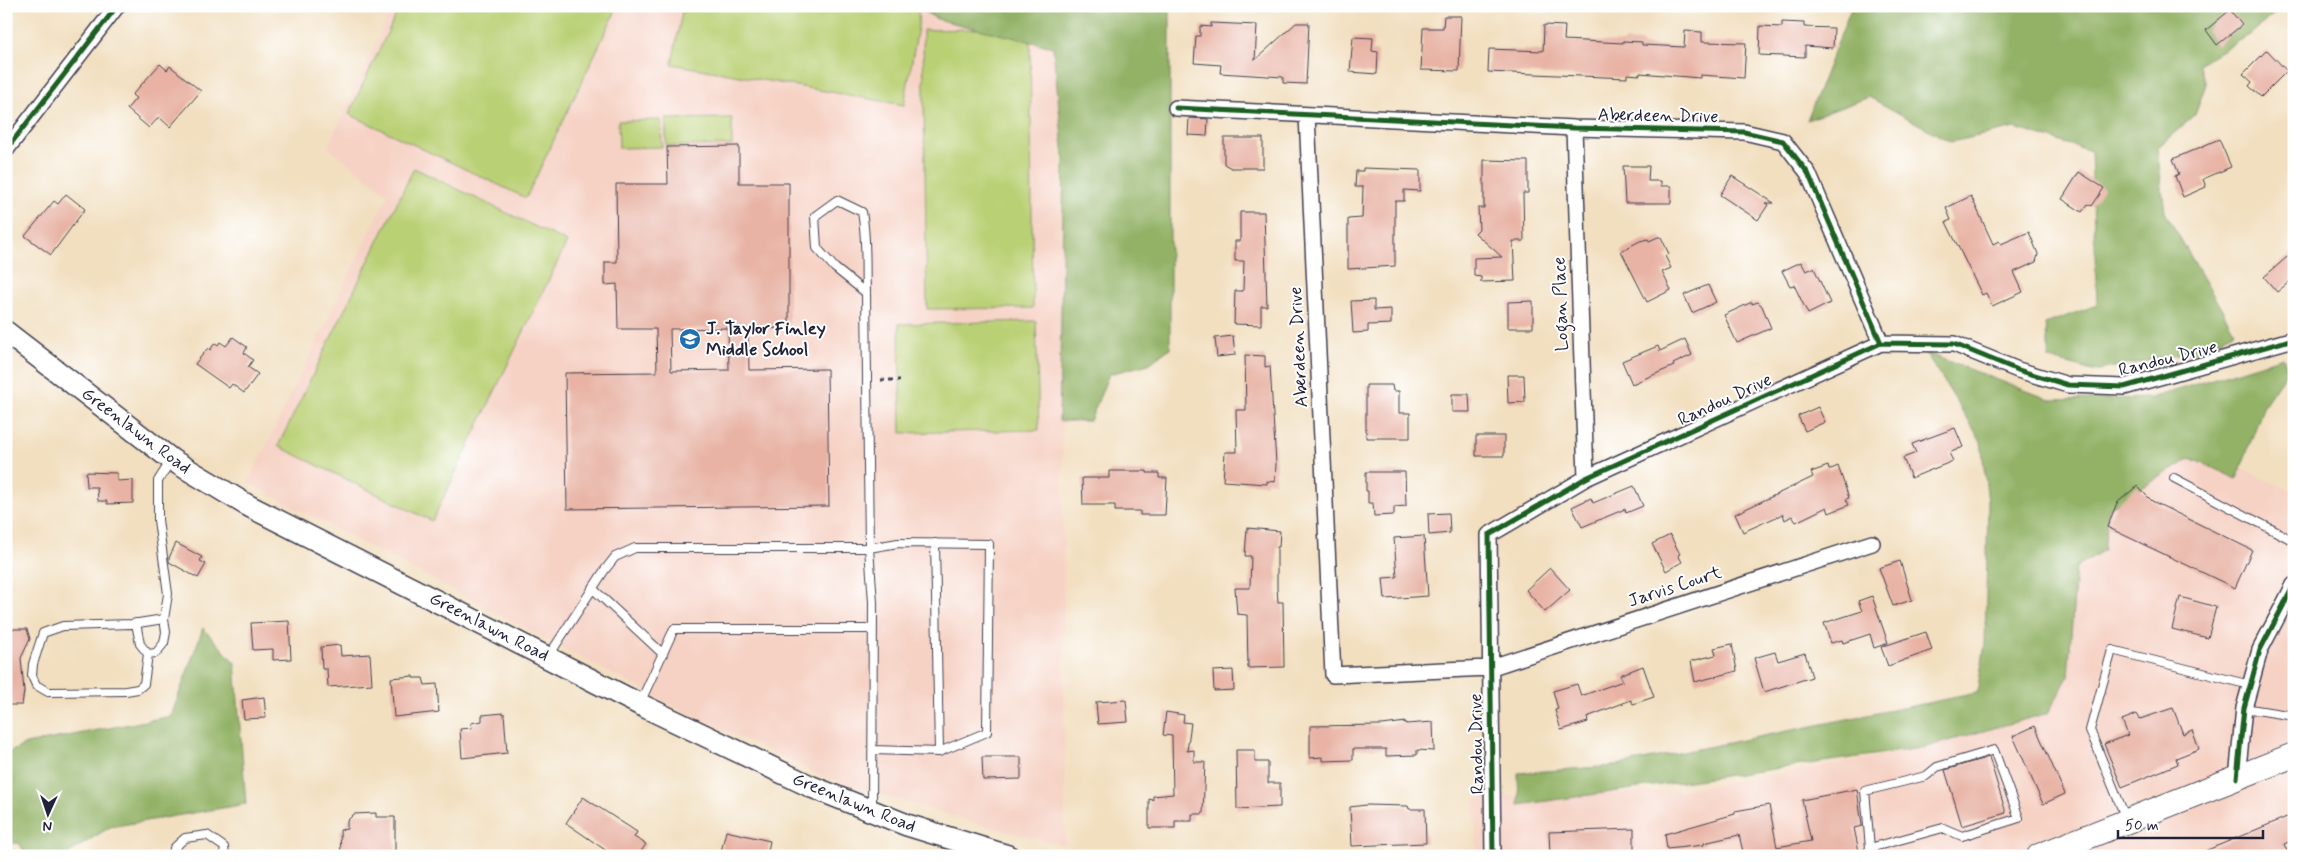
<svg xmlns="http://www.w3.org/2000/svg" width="2300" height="862" font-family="Mynerve,sans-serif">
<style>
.built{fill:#f6d2c4}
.green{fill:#bad074;stroke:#6e7958}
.forest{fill:#93b266;stroke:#5a6a50}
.building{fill:#e8b3a4;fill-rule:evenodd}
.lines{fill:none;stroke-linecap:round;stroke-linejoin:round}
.service-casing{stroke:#413e4f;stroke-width:10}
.minor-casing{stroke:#413e4f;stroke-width:18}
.secondary-casing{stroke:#413e4f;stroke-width:24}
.primary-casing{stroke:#413e4f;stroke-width:26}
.path{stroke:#413e4f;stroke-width:3;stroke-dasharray:4 4;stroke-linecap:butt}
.service{stroke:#fff;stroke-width:8}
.minor{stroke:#fff;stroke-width:15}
.secondary{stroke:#fff;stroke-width:21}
.primary{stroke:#fff;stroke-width:24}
.cycleway-casing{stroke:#fff;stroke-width:8}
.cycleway{stroke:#1b5e20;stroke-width:5}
.labels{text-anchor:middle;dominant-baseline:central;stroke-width:4;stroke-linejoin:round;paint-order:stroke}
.street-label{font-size:18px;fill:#22223b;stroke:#fff}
.poi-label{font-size:18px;font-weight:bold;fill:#22223b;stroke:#fff;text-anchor:start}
</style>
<rect width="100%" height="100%" fill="#fff"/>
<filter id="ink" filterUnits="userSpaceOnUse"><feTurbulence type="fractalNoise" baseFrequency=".02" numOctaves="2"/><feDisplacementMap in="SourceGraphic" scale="10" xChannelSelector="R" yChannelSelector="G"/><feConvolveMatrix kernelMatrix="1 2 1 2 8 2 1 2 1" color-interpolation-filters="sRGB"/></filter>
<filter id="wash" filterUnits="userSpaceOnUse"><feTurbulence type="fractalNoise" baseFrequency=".0096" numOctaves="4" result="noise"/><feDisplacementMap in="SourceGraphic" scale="20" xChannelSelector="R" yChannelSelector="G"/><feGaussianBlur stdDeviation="1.12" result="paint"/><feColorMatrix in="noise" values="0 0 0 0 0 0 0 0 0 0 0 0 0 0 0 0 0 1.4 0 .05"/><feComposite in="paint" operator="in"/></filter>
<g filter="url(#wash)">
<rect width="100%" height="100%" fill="#f2dfc0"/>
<path class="built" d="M393,6H1060L1065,845L985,826L826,778L677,708L248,483L388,194L328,147Z
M2175,439L2294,492V856H1477L1474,798L1678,791L1917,750L2044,705L2046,593L2094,513Z"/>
<path class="green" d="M400,6H618L526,198L349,114Z
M683,6H919L918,27L904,105L672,64Z
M1030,28L1033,308L927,309L923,30Z
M732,118V145L666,146V119Z
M661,120L662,147L619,148L618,121Z
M414,168L567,242L432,521L278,446Z
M1036,321L1039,430L901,433L899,324Z"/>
<path class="forest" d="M915,6H1170V348L1149,364L1109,374L1090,421H1059L1064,158L1053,47L937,19Z
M1852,6H2283L2252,33L2198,64L2206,84L2195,115L2157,148L2165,212L2234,331L2203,350L2093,371L2049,359L2045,324L2097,305L2091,151L2015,128L1951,142L1869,97L1807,120Z
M1926,353L2051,400L2151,398L2283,357L2288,370L2264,405L2237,479L2191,458L2109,508L2104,550L2076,567L2068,677L2048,713L1922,748L1519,805L1518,773L1613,766L1977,693L1985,644L1988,502L1981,441Z
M203,628L235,663L246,804L110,827L64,856H27L19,843H6V754L26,744L171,716Z"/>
<g id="blocks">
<path class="building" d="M2230,10L2242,25L2217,45L2206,30Z
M1444,16H1461L1459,71L1421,70L1423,28H1443Z
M1782,22L1804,23V27L1834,28L1833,48L1805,46V57L1759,55L1760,26L1782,27Z
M1211,23L1257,25L1255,60L1296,23H1309L1306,84L1283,83V77L1220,73L1221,65L1194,63L1196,36H1200V26L1211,27Z
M1544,25L1565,26L1564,40L1623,43V41L1642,42V45L1684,47L1685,31L1702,32V42L1746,43L1744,78L1700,75V78L1640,73V75L1627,74V78L1488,72L1489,49L1543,51Z
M1353,37L1373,38L1372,51L1378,52L1377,74L1350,72Z
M2267,50L2287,71L2261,97L2249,86L2252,82L2243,74Z
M160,64L167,70L170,66L201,91L170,127L159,117L149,128L127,109L136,98L132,95Z
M1189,118L1208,119L1207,136L1188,135Z
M1224,138H1263V168H1231L1224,164Z
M2219,139L2231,167L2203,179L2206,187L2183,197L2175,176L2179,174L2173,159Z
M739,146V183H789V328L748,329L749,370L827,369L829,506L567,509L565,373L657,372L656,329H618L617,284L605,285V262H617L616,184H668L667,147ZM728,328L729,370L671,371L670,329Z
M1484,160L1528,161V193H1523L1524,241H1513L1515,281L1481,282V277L1474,276V258L1502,257L1475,233L1479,229L1478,208H1484Z
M1623,166H1649L1648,181H1661V186H1671V203H1625Z
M1363,168L1420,170V191L1404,190V201H1395V266L1348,269V219L1362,218L1363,187H1355L1356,171H1363Z
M2079,172L2104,188L2092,206L2088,204L2082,212L2062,199Z
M1732,176L1774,203H1765L1768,205L1758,220L1720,195Z
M66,194L85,209L51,255L25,236L54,201L58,204Z
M1971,196L1993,244L1999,241L2001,244L2029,232L2038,254L2036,262L2014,272L2023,292L1992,306L1986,293L1982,295L1946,222L1951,220L1946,208Z
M1240,212H1264L1267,306H1261V325L1234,324L1235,291H1243L1244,261H1235V241H1240Z
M1658,237H1661L1669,254L1665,256L1671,268L1662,272L1671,290L1647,302L1621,251L1640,241L1648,239L1649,241Z
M2294,251V278L2277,292L2264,277Z
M1801,262L1806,271L1814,268L1830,303L1808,314L1794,285L1790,286L1782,271Z
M1708,285L1716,302L1692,313L1684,295Z
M1374,300V310L1391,309V324L1368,325V332L1353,333L1351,301Z
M1533,301V328H1508V302Z
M1752,302V304L1758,302L1762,306L1771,328L1737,343L1724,315Z
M1233,336L1235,355L1217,357L1215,338Z
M233,337L247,347L244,353L253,360L248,367L258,374L244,393L232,384L229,388L195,364L208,348L210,350L215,343L218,345L220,342L226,346Z
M1685,339L1692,355L1673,364L1674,366L1632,384L1622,361L1658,346L1660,351Z
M1245,355L1265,356V367L1270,366L1276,464L1275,482L1267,481V484L1223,481L1225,452H1237L1236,410H1246Z
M1507,375H1524L1525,402L1508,403Z
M1366,385H1392L1393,391H1399V413H1410V438H1366Z
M1452,394H1469L1470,412H1452Z
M1818,407L1825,422L1805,431L1798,416Z
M1955,428L1963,447L1949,453L1953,461L1911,478L1903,458L1916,453L1912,444Z
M1476,436H1504V456H1476Z
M1828,466L1829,470L1838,466L1849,498L1846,499L1849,505L1829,513L1827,507L1796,522L1792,516L1785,520L1783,514L1743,532L1735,514L1813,477L1811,472Z
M1109,471H1147V473H1159V478H1167L1165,515H1140V511H1115V505H1083L1082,478H1109Z
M86,472L117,473V481L133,480V503L107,504V501H98L97,487H87Z
M1366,472H1405L1406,506L1394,507V515L1374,516L1373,503H1368V491H1366Z
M1634,486L1643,506L1626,513L1625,509L1582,527L1572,507L1591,498L1593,503Z
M2137,486L2152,501L2252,550L2235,588L2107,527L2117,503Z
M1449,513L1450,533L1429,535L1428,514Z
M1247,528L1280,531L1279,547H1277V588L1278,602H1283L1284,667L1248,668L1247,615L1237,614L1235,588H1250L1251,556H1245Z
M1670,535L1680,554L1678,555L1682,562L1666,571L1652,544Z
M1424,536L1428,596L1385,599L1383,578L1397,577L1394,538Z
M176,543L202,557L200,561L206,564L198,578L169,562V558Z
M1900,561L1912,600L1893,606L1879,568Z
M1550,568L1570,590L1545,612L1526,590Z
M1872,596L1888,643L1874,648L1870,634L1843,643L1842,640L1831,643L1824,623L1862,611L1858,601Z
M2180,597L2216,607L2208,638L2172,629Z
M289,621L291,659L273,660V649L253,650L251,623Z
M6,629H27L30,639L21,658L24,691L22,705H6Z
M1926,632L1932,650L1888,666L1881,647Z
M1732,644L1737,671L1695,682L1691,661L1716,655L1714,648Z
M340,645L341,656L370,654L372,684L328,687L327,669H322L321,647Z
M1775,652L1778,661L1805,653L1812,677L1764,692L1754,658Z
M1643,666L1654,697L1633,704L1631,700L1587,717L1588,722L1561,730L1555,710L1558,709L1553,691L1577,684L1581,696L1623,681L1620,675Z
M1233,670L1234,690L1214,691L1213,671Z
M413,676V678H423L425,685L437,684L439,712L394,717L391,678Z
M264,697L266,718L244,719L242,700Z
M1126,700L1128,722L1098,724L1096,702Z
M2173,708L2183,734L2192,730L2199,749L2176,758L2178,764L2122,787L2104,744L2128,735L2122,720L2137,714L2140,719Z
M1166,712L1184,715L1183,722L1191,723L1187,751L1194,750V762H1205L1203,814H1192V821H1175V828H1149V799L1153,800V796L1173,794L1172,736L1163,735Z
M504,713L507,753L462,758L460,729L472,728L471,723L482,721V715Z
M1406,722V724L1433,722L1434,751L1417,750V755L1386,756V749H1353V760L1323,761V757L1310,758V726L1382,725Z
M2035,726L2065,794L2043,804L2013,736Z
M1236,750H1255V762H1268V783H1280V807L1237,809Z
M982,757H1021V779L983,780Z
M1989,757L2006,813L1962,826L1945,770Z
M1857,789L1862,826L1854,828L1860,856H1744L1739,835L1704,843V845L1667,849L1665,834L1735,814V811L1769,805L1777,847L1811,841L1802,800Z
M583,797L637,832L634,837L646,844L638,856H614L566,823Z
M1366,805L1408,806L1409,809H1425L1426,843L1352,846L1350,807Z
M376,813V817H395V851H390V856H341L340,830L347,829V821L354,814Z
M2294,814V840L2284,844L2289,856H2193Z
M1634,829V856H1550L1549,832Z
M726,831L770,841L767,856H720Z"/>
</g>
</g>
<g filter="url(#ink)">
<use href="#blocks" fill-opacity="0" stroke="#413e4f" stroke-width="1"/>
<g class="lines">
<g class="service-casing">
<path id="service" d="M866,293L835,268L817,248L815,216L837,200L862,212C867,239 865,265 866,293L869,548L898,543L989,544L987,732L939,752L873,750
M2174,478L2294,541
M935,543L939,752
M592,588L663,654
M164,619L132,624L63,626L43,633L33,664L32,676L36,685L48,692L126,691L138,689L144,684L148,654L156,653L164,643L166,632L164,619L168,594L158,520V481L170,462
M136,623L140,644L148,654
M548,657L604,571L615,557L635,548H869L873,602L872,809
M640,703L674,629H873
M2244,708L2294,716
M2294,730V733
M2126,819L2090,730L2112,650L2250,685
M173,856L174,848L185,838L207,835L224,847L225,856
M1866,856L1870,848L1865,791L1926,776L1937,767L1994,750L2019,818L1962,836L1943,828L1870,848"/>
</g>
<g class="minor-casing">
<path id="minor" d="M1176,108L1574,128L1744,132L1783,141L1808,173L1881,343
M1307,115L1333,675L1489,668L1872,543
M1574,128L1586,478
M6,150L117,6
M2237,778L2244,708L2260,650L2294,585
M1493,856L1489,535L1586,478L1881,343L1954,344L2018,370L2068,385L2124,387L2294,339"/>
</g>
<g class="secondary-casing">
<path id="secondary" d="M6,332L172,460L247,505L639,704L812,787L907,825L1008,856"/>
</g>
<g class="primary-casing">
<path id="primary" d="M2039,856L2294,755"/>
</g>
<path class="path" d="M881,380H900"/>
<use href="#service" class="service"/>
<use href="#minor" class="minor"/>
<use href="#secondary" class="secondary"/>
<use href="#primary" class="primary"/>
<g class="cycleway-casing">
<path id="cycleway" d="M1176,108L1574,128L1744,132L1783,141L1808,173L1881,343
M6,150L117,6
M2237,778L2244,708L2260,650L2294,585
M1493,856L1489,535L1586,478L1881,343L1954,344L2018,370L2068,385L2124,387L2294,339"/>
</g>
<use href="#cycleway" class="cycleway"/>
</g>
</g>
<defs>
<g id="school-disc" transform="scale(1.125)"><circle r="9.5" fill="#1f6fb2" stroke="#fff"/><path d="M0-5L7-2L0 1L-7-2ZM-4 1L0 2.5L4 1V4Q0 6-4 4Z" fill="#fff"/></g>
</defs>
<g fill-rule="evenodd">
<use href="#school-disc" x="690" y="339"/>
</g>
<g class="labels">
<g class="street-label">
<text transform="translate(1658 116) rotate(1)">Aberdeen Drive</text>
<text transform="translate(1561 304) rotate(-92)">Logan Place</text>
<text transform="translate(1299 347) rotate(-93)">Aberdeen Drive</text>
<text transform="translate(2168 359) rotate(-14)">Randou Drive</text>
<text transform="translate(1725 400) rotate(-25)">Randou Drive</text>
<text transform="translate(136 431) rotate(37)">Greenlawn Road</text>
<text transform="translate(1675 587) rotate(-18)">Jarvis Court</text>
<text transform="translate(489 627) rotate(27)">Greenlawn Road</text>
<text transform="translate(1477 744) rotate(-91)">Randou Drive</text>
<text transform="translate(854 803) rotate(22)">Greenlawn Road</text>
</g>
<g class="poi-label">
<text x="706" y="329">J. Taylor Finley<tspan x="706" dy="21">Middle School</tspan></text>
</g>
</g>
<rect width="2300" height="862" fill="none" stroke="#fff" stroke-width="25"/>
<g transform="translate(48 814) rotate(183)" stroke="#ffffff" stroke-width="4" paint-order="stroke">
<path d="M0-4L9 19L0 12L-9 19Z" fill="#22223b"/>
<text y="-8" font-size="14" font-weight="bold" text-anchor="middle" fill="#22223b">N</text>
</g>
<path d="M2118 830v8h145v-8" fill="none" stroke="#22223b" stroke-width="2.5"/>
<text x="2125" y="830" font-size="15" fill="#22223b" stroke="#ffffff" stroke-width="4" paint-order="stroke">50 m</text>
</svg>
